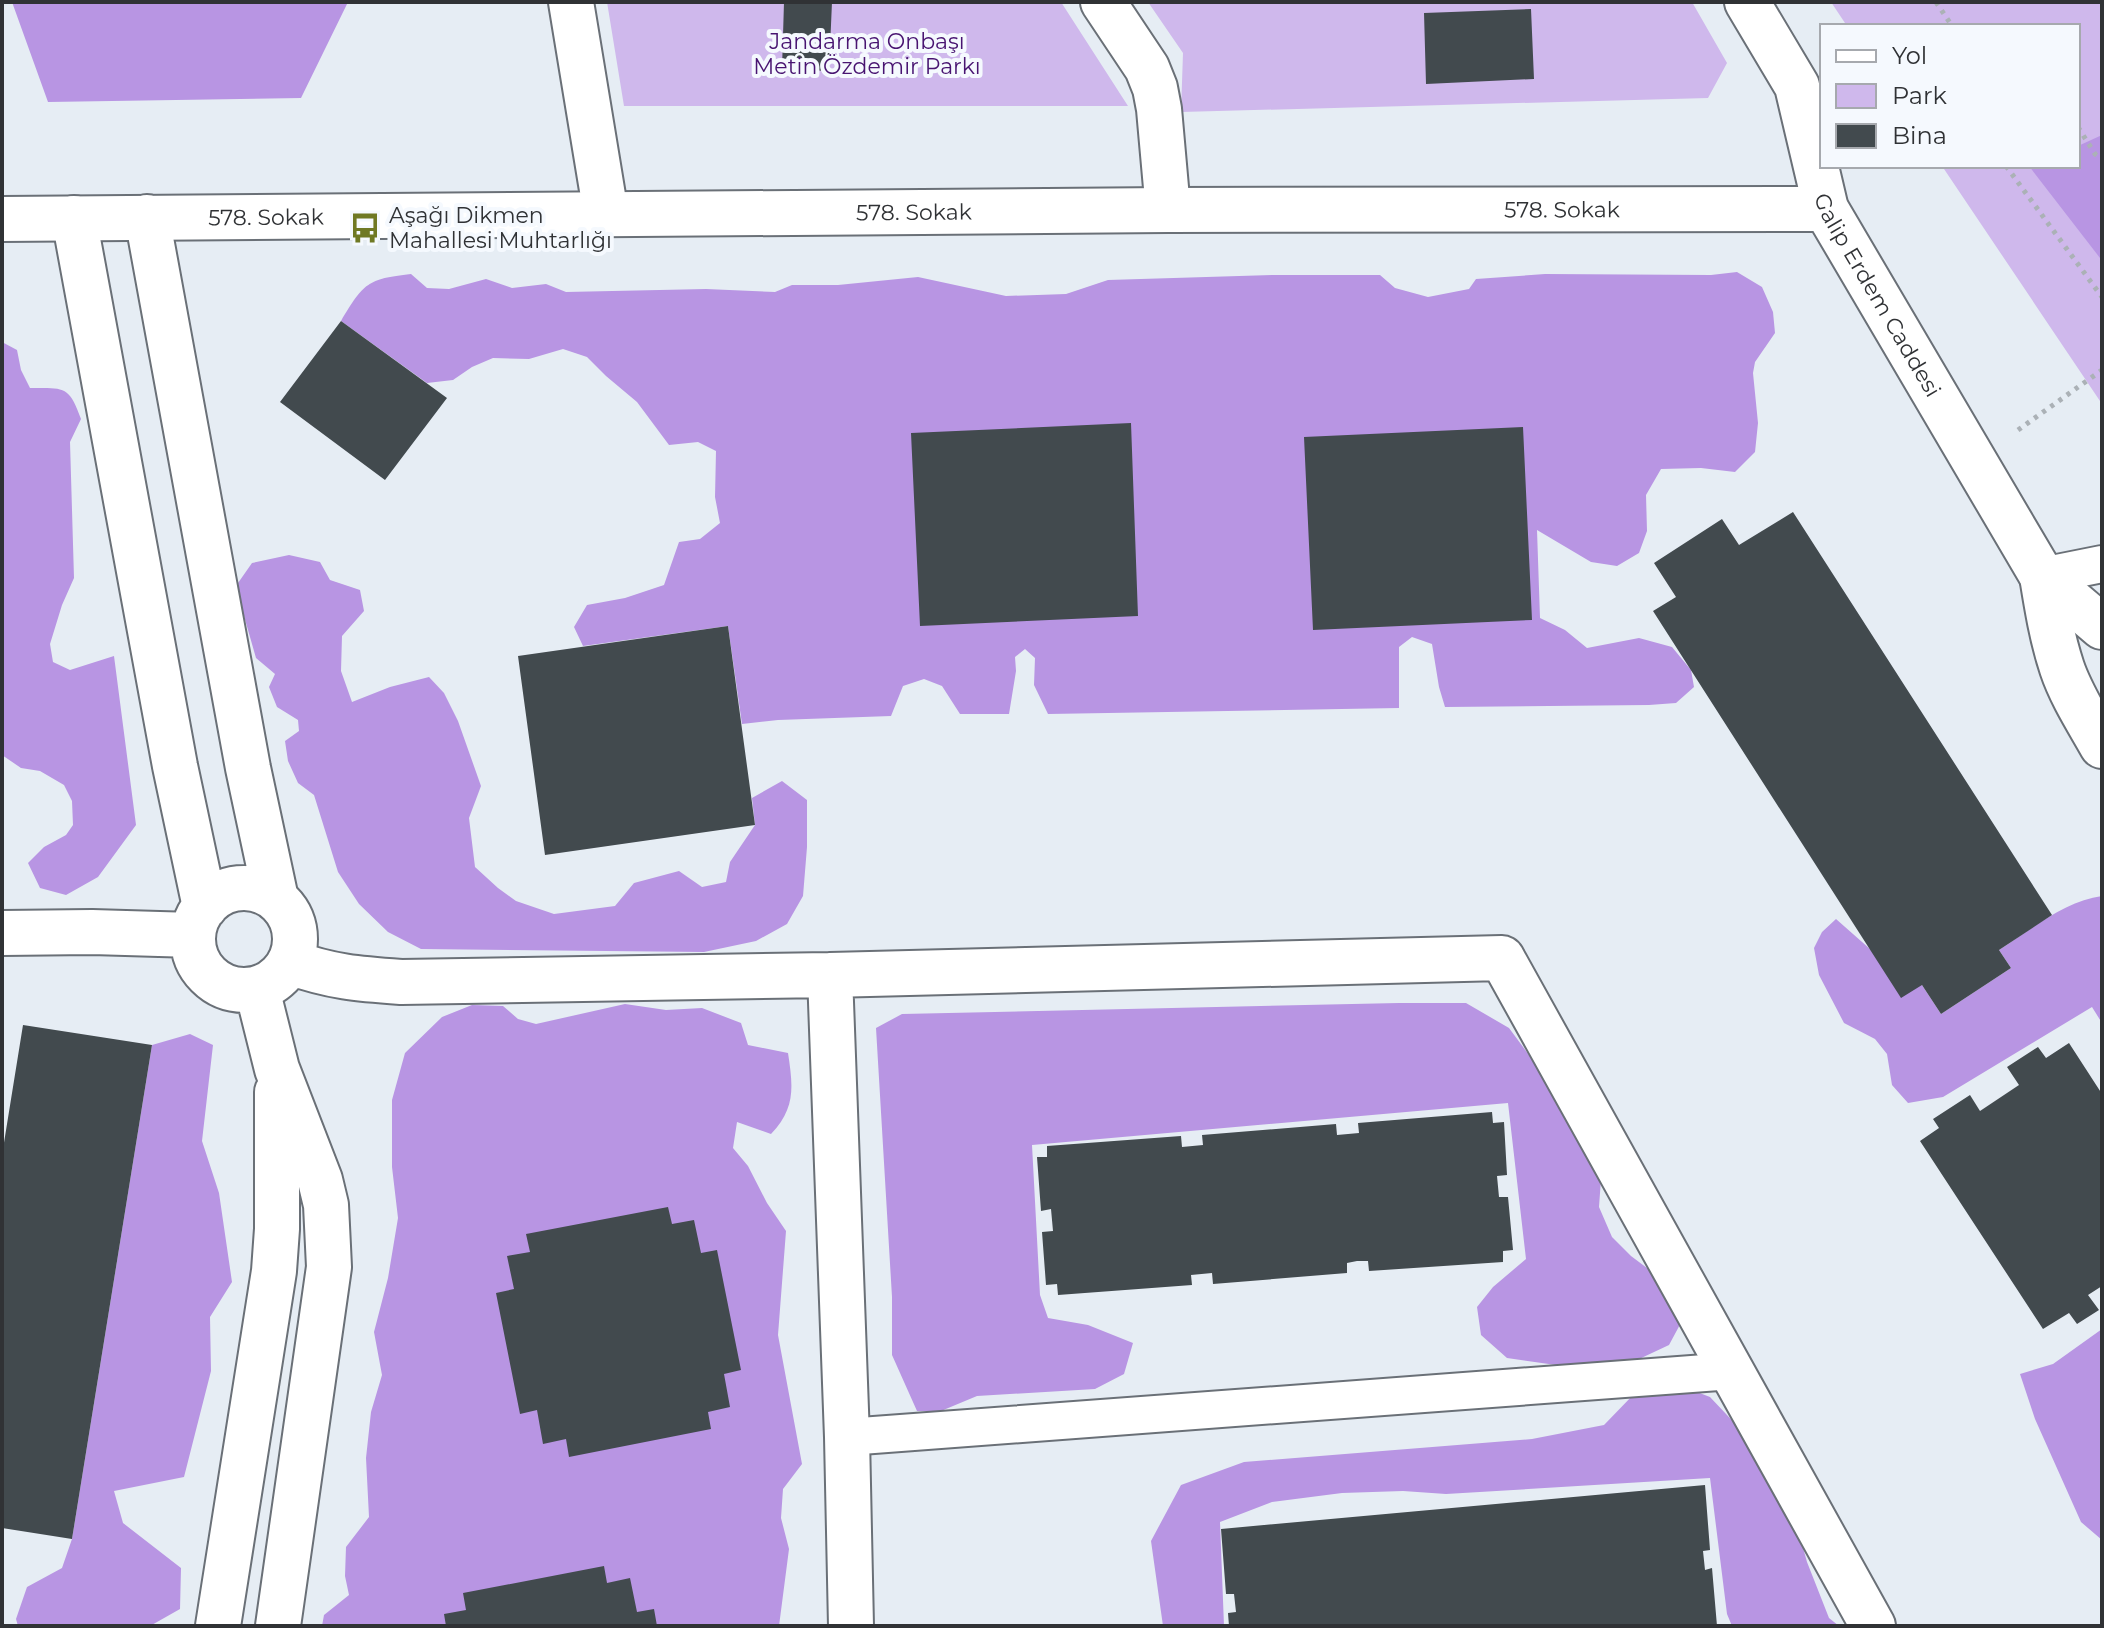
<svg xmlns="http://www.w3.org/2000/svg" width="2104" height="1628" font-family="Montserrat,sans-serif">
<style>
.green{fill:#cfb8ec}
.forest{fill:#b895e3}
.building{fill:#424a4e}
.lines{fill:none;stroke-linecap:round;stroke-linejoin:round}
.lane-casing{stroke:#6a7077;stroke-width:40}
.street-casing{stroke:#6a7077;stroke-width:48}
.secondary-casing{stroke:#6a7077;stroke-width:48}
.path{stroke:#abb1b6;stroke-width:5;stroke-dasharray:4 6;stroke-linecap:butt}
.lane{stroke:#fff;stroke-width:36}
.street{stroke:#fff;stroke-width:44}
.secondary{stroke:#fff;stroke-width:44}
.labels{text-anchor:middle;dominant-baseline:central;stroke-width:8;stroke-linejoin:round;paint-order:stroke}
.park-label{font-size:22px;fill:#481471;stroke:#f5f9fe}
.street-label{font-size:22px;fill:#303235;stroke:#f5f9fe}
.poi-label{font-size:22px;fill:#303235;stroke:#f5f9fe;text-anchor:start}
</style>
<rect width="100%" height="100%" fill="#e6edf4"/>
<path class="green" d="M607,2H1061L1128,106H624Z
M1148,2H1692L1727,63L1708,98L1181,112L1183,53Z
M1831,2H2102V404L1942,166H2078V26H1847Z"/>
<path class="forest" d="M12,2H348L301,98L48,102Z
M2102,135V257L2100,258L2029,166H2078V146Z
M1737,272L1762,287L1773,312L1775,333L1755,362L1753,373L1758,423L1755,452L1735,472L1701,468L1661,469L1646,495L1647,531L1639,553L1617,566L1591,562L1537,530L1540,618L1565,630L1587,648L1639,638L1672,647L1691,670L1694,687L1676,703L1649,705L1445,707L1439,687L1432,644L1412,637L1399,647V708L1048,714L1034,685L1035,658L1025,649L1015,657L1016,671L1009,714H960L942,686L924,679L903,686L891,716L778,720L742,724L728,626L583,646L574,627L587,605L625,598L664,585L679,542L700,539L720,523L715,497L716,451L698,442L669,445L637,402L606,376L587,357L563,349L529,359L493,358L472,367L453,380L427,383L341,321C364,283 367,279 411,274L427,288L449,289L486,279L512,288L546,284L566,292L706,289L775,292L792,285H838L918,277L1006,296L1066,294L1108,280L1273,275H1380L1395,288L1428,297L1469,289L1476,279L1545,274L1711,275Z
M2,342L17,350L21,370L30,388C64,388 69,385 81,419L70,442L74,578L62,605L50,644L53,662L70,670L114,656L136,825L98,877L66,895L40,888L28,863L44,847L66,835L73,825L72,801L64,785L40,771L21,768L2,755Z
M289,555L320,562L330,580L360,590L364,611L342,636L341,671L352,702L390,687L429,677L444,693L458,721L481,786L469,818L475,867L498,888L516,901L554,914L615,906L634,883L679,871L702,887L726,882L730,862L755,825L752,798L782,781L807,800V847L803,896L787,924L756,941L704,952L421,949L388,932L359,904L338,872L314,795L298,783L288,761L285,741L299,731L298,720L277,707L269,687L275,674L256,658L240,602L238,583L252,563Z
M2102,896V1023L2092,1007L1943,1097L1908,1103L1892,1085L1887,1054L1875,1039L1844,1023L1819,975L1814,948L1822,932L1836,919L1870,949L1922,985L1941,1014L2011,968L1999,950C2030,930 2065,901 2102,896Z
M1399,1003H1466L1509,1028L1560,1097L1601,1179L1599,1207L1612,1237L1631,1256L1667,1283L1683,1319L1669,1345L1637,1360L1556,1365L1507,1358L1481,1335L1477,1307L1493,1287L1526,1259L1508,1103L1032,1145L1040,1295L1048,1318L1088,1325L1133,1343L1124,1374L1095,1389L977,1396L941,1411H917L892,1355V1297L876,1028L902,1014Z
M625,1004L666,1010L702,1008L741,1023L748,1045L788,1053C793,1086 796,1108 771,1134L737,1122L733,1148L748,1166L767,1203L786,1231L778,1335L802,1464L783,1489L781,1518L789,1549L779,1626H322L324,1615L349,1595L345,1576L346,1547L369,1517L366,1458L371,1412L382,1375L374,1332L388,1278L398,1218L392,1167V1100L405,1053L442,1017L472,1005L503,1006L518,1019L536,1024Z
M190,1034L213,1045L202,1141L219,1193L232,1282L210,1317L211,1371L184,1477L114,1491L123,1523L181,1568L180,1609L150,1626H18L16,1619L27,1587L62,1568L72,1539L152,1045Z
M2102,1329V1540L2081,1522L2035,1419L2020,1374L2053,1364Z
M1676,1384L1710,1397L1743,1432L1800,1537L1807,1562L1829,1618L1839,1626H1732L1727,1614L1710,1478L1446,1494L1403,1491L1342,1493L1272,1502L1220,1522L1224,1626H1163L1151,1541L1181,1485L1244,1462L1532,1439L1604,1425L1635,1393Z"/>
<path class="building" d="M784,2H832L829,71L782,69Z
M1531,9L1534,79L1426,84L1424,13Z
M341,321L447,398L385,480L280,402Z
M1131,423L1138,616L920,626L911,433Z
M1523,427L1532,620L1313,630L1304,437Z
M1793,512L2052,915L1999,950L2011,968L1941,1014L1922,985L1901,998L1653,611L1676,597L1654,563L1722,519L1739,545Z
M728,626L755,825L545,855L518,656Z
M23,1025L152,1045L72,1539L2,1528V1155Z
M2069,1043L2102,1094V1286L2088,1295L2099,1310L2077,1324L2069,1313L2043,1329L1920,1141L1939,1128L1933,1119L1970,1095L1980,1111L2019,1085L2007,1067L2038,1047L2046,1058Z
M1492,1112L1493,1123L1504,1122L1507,1175L1497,1176L1499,1197H1508L1513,1250L1503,1251V1262L1369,1271L1368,1261H1357L1347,1263V1273L1213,1284L1212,1273L1191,1275L1192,1285L1058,1295L1057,1284L1046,1285L1042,1232L1053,1231L1051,1209L1041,1211L1037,1157H1047V1146L1181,1136L1182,1147L1203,1145L1202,1135L1336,1124L1337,1135L1359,1133L1358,1123Z
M668,1207L672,1224L694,1220L701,1253L717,1250L741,1370L724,1374L730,1407L708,1412L711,1429L569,1457L566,1439L543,1444L537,1410L520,1414L496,1293L514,1289L507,1256L530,1252L526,1234Z
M1705,1485L1710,1550L1703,1551L1705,1570L1712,1568L1717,1626H1229L1228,1613L1236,1612L1234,1594H1226L1221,1529Z
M604,1566L607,1583L630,1578L637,1612L654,1609L657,1626H446L444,1614L466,1610L463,1593Z"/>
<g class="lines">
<g class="lane-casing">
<path id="lane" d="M2042,576L2102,564
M847,1437L1732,1371"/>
</g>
<g class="street-casing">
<path id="street" d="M571,2L606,214
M1103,2L1147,68L1155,88L1159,109L1168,210
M147,217L248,768L276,899
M74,218L175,766L205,907
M193 939a51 51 0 1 1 102 0a51 51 0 1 1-102 0Z
M2,933L92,932L193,935
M290,962C331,977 359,979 401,982L830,975L1502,958L1873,1626
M830,975L847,1437L851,1626
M257,989L277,1069L320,1180L326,1205L329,1267L278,1626
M218,1626L274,1271L277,1229V1092"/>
</g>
<g class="secondary-casing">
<g id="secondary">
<path id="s1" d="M1747,2L1797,86L1826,209L2042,576L2102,627"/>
<path id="s2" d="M2,219L1168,210L1826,209"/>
<path d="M2042,576C2047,607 2052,638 2062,668C2071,695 2088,721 2102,746"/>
</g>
</g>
<path class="path" d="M1936,2L1952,26
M2078,127L2095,154L2102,159
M2006,166L2102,297
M2018,430L2102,370"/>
<use href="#lane" class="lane"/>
<use href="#street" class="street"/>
<use href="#secondary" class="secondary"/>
</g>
<defs>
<g id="bus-bare" transform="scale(2.4)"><path d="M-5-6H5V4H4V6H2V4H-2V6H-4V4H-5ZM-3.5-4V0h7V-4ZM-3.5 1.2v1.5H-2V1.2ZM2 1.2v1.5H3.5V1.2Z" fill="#6f7924" stroke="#f5f9fe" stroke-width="2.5" paint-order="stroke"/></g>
</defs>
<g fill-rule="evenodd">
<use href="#bus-bare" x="365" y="228"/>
</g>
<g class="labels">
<g class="park-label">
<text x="867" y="41">Jandarma Onbaşı<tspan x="867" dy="25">Metin Özdemir Parkı</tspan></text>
</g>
<g class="street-label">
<text stroke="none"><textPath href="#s2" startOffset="1560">578. Sokak</textPath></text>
<text stroke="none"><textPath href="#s2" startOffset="912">578. Sokak</textPath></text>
<text stroke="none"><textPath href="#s2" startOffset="264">578. Sokak</textPath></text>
<text stroke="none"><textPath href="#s1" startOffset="324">Galip Erdem Caddesi</textPath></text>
</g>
<g class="poi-label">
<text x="389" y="215">Aşağı Dikmen<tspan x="389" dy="25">Mahallesi Muhtarlığı</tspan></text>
</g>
</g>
<rect width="2104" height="1628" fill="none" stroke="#303235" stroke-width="8"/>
<rect x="1820" y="24" width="260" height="144" fill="#f5f9fe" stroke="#a6a9ae" stroke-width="2"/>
<rect x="1836" y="50" width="40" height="12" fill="#ffffff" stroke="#a6a9ae" stroke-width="2"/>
<text x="1892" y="64" font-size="24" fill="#303235">Yol</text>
<rect x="1836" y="84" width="40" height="24" fill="#cfb8ec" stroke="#a6a9ae" stroke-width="2"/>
<text x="1892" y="104" font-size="24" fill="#303235">Park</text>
<rect x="1836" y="124" width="40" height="24" fill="#424a4e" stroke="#a6a9ae" stroke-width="2"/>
<text x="1892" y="144" font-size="24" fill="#303235">Bina</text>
</svg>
